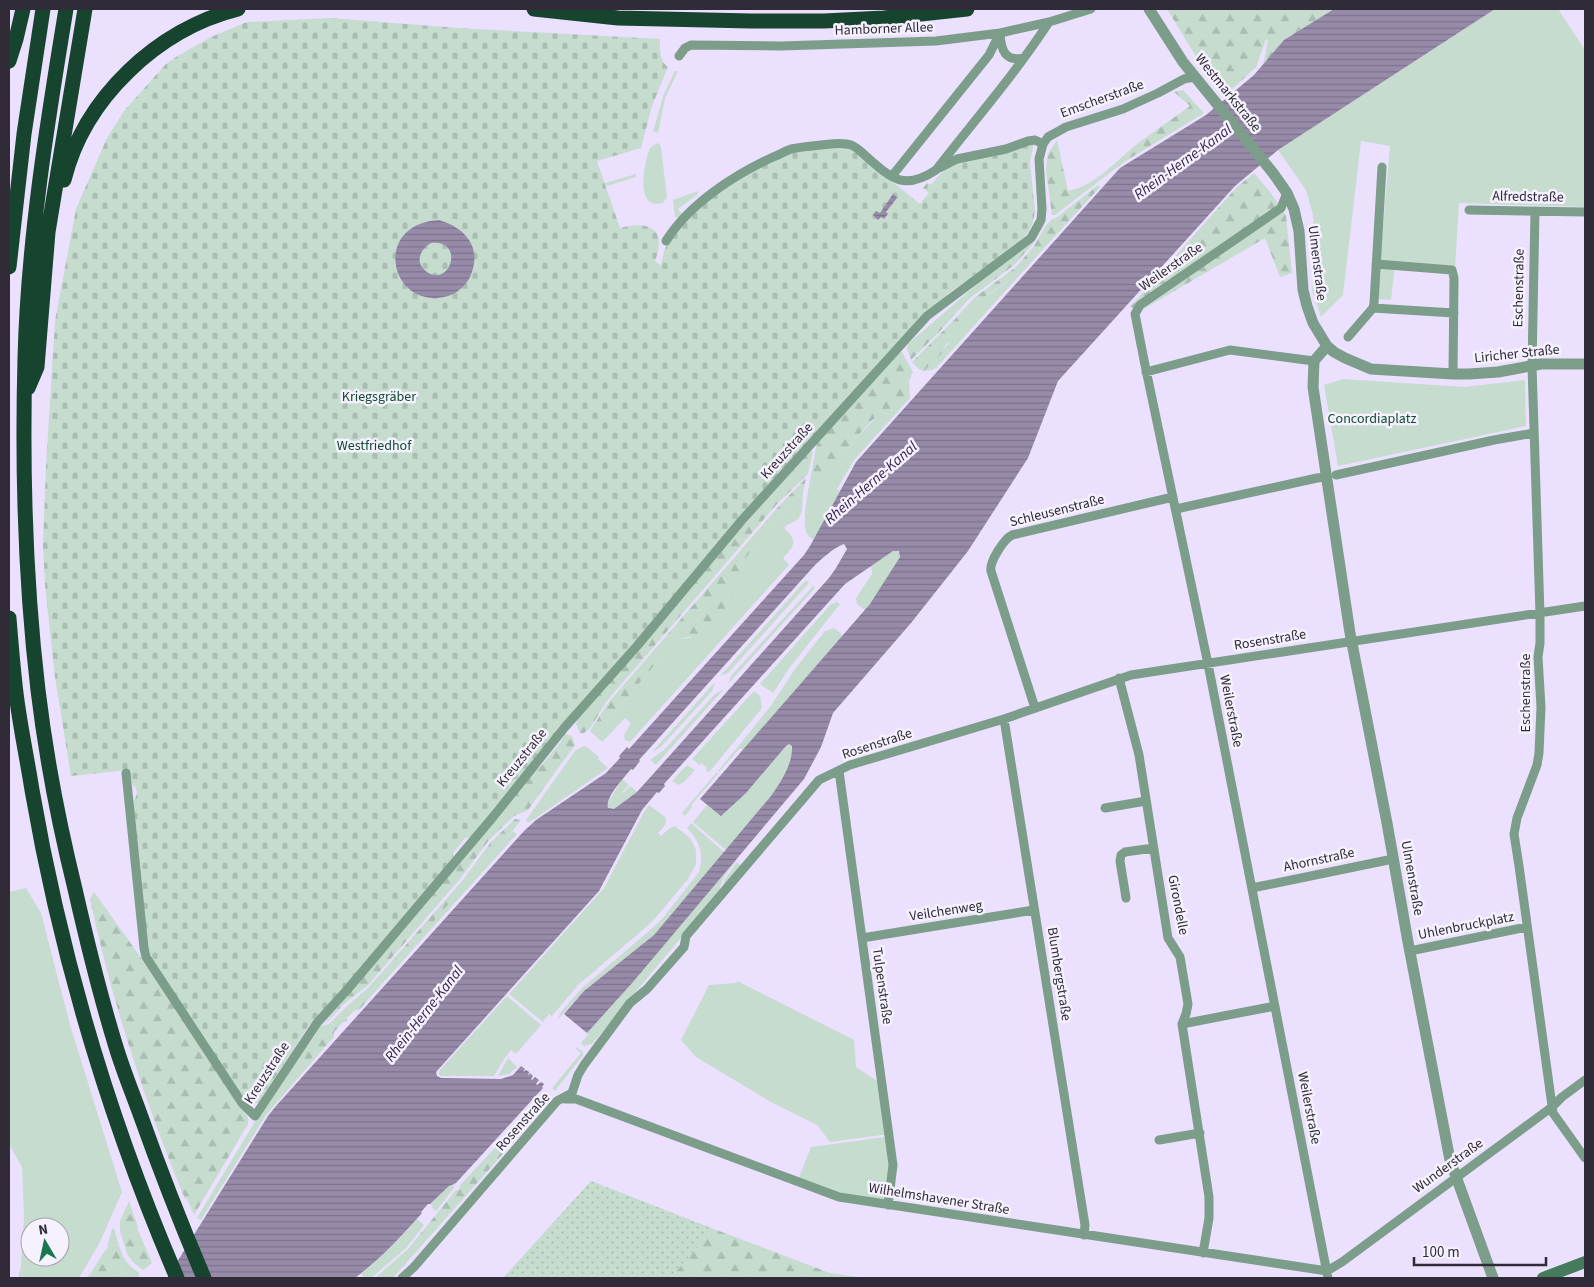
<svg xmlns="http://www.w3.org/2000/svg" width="1594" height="1287" font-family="'Source Sans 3',sans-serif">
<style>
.green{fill:#c5dcce;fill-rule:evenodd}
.forest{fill:url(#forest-firs)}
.cemetery{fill:url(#cemetery-stones)}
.garden{fill:url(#garden-dots)}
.water{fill:url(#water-rules);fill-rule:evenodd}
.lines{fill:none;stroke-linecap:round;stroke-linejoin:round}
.minor{stroke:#7b9d89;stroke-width:9}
.tertiary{stroke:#7b9d89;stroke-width:11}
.secondary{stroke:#457a5d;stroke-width:12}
.motorway{stroke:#17442e;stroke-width:15}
.labels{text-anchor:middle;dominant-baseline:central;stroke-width:5;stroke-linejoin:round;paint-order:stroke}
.street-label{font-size:14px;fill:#302b37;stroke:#f5f1fd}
.park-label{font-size:14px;fill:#0f4c30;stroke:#f5f1fd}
.water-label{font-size:15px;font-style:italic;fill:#331f4a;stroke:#f5f1fd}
</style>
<defs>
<pattern id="forest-firs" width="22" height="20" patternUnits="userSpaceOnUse" patternTransform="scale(1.25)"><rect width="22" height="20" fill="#c5dcce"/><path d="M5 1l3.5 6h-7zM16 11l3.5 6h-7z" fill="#aabdb2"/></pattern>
<pattern id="cemetery-stones" width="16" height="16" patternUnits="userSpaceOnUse" patternTransform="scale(1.25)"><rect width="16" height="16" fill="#c5dcce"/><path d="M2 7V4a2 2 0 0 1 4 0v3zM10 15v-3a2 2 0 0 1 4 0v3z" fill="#aabdb2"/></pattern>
<pattern id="garden-dots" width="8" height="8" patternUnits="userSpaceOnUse" patternTransform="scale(1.25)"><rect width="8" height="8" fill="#c5dcce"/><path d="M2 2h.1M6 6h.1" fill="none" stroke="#aabdb2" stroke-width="1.8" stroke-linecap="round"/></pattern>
<pattern id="water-rules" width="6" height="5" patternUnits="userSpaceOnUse" patternTransform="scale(1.25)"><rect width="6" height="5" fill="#988baa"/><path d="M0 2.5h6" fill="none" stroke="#7c728b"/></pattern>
</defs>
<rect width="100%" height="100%" fill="#ebe0fe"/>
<path class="green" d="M1495,9H1558L1585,50V207L1459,203L1455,267L1395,265L1391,300L1377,299L1390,146L1361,141L1343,295L1321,317L1312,290L1316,257L1313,215L1306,190L1278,150Z
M675,71H678L665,98L658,133L653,131L664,94Z
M657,143L660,145L661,148L667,197L663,203C634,211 644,163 650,148Z
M636,174V177L607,186L605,183Z
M698,191V194L678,209L682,214L680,217H675L673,200Z
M1046,246L936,368L932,370L924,371C939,356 953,341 960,321L957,317L974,298L977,300C995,297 1029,260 1042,247Z
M913,372L909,381L910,398L854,460L837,489L840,491L814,540C810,537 807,536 806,531C802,518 808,493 810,480L813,482L824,474L826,468L830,464H834L839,461L854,441L879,414H887L892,411V406L907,393V380Z
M1343,379L1464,387L1525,380L1526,426L1338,466L1324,385Z
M801,493H803C802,502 804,517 795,521C790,524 788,523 784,528C798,541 795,545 783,558L789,565L630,742L625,740L624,735L631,723L625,718L609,735L602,728L676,639L690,638L742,578V574L738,567Z
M897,550L900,553V557L876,597L865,610L857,604L856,598L872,574V570L870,566L893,551Z
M806,580L809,583L728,673L720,676Z
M813,586L815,588L728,684L731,676Z
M836,601L840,604L790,667L773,693L760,684L832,603L835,604Z
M834,628L843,635L743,750L740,748L719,772L718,771L770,707L795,669L825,631Z
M715,682L712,691L661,747L652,752Z
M724,689L656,765L650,760L664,750L715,694Z
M754,691L760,696L762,708L710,771L708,772L706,770L707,768L702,763L700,765L692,759Z
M789,744L791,745L793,748C786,789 752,820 726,850L693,822L707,805L721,815L746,793L786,746Z
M584,746L587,747L599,757L598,759L608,768L530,822H527L526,820L575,751Z
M687,765L695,770L684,782L678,785L672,781Z
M717,772L718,774L691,805L692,807L685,816L682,813Z
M622,779L629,785L622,792L623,793L630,786L637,792L614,809H610L607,807L608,803Z
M649,805L665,817C668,824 663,828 658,833L661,836L670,828L675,826L690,838L696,850V864L688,879L657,916L645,928L578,985L552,1016L549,1014L543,1022L509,994L604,888L644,812Z
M691,823L724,852L654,935L584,991L557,1020L561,1012L582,988L648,932L662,919L699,872C704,854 700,841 687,828Z
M513,831L517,834L380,986L381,979L390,965L398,961L415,946L421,933L445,908L460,887L468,882L491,852L499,848Z
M735,860L736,861C729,870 720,879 720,891L592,1044L584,1046L581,1043L588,1035L587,1033L633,982Z
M737,862L741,866L722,888L725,879Z
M26,888L41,913L70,1025L122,1192L99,1244L79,1278H18L21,1266L24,1217L22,1167L9,1144V892ZM30,1227H60V1257H30Z
M737,981L854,1040L856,1067L882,1084L889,1134L830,1142L817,1125L771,1102L696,1057L681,1040L709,985L736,983Z
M507,996L541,1025L516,1054L511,1050L504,1059L494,1076H440L439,1073L440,1070Z
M321,1026L308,1044L309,1061L319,1050L325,1047L266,1115L201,1220L197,1218L263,1108L318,1027Z
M576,1047L583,1052V1055L555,1091L552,1088L581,1053L575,1048Z
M508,1058L517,1067L509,1074L498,1076Z
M885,1137L890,1171L885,1202L851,1198L798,1180L811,1147Z
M456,1183L453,1187L454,1188L436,1211L431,1207L433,1205L430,1204L449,1186Z
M417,1219L424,1225L406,1248L371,1278H365L361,1274L399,1239Z
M114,1228L119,1246L111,1245L107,1247L112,1229Z
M129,1265L139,1273V1278H123Z"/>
<path class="forest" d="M1167,9H1334L1284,40L1263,66L1268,40L1266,39L1256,67L1228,93L1213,76L1203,68Z
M1183,90L1204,113L1124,162L1055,215H1052L1046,170L1048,154L1057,140L1068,191C1095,186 1116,161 1137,144C1154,131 1173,119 1190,106L1174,92Z
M1254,173L1271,193L1286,216L1292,273L1280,277L1265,238L1142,310L1130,307L1236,188Z
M1098,185L1100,187L1046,246L1042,247L1017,274L981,300H977L974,298L1016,267L1034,246L1045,227L1052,219L1056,218Z
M1042,228L1032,245L1014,265L969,299L940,331L911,360L907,349L908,344Z
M957,317L960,321L957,328L958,331L952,339L946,344L941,354L924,371L919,369L912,362Z
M902,352L913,372L907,380V397L898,401L892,406L891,413C887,414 882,413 879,415C871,418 840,457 838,465L830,464L820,479L813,482L810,480L817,443L899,353Z
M810,451L813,452L808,474L777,504L606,702L591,727L584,733H580L576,724L578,716L807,452Z
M806,478L803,493H801L738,567L742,574V578C731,591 729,603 722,617C713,633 693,637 676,639L602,728L609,735L602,742L590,731L608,703L779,506Z
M565,734L572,736L575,745L528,810L514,816L489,840L460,879L368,985L343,1005L328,1021L325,1023L533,771L542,765L560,743Z
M515,819L521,820L499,848L491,852L468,882L460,887L448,905L440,913L439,916L421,933L415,946L398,961L390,965L381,979L380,986L359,1010H356L347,1017V1021L342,1023L334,1032V1037L325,1047L319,1050L309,1061L302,1065L298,1064L297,1062L321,1026L329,1024L345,1008L369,987L462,881L491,842Z
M94,892L139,955L248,1117V1124L194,1215L187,1199H185C145,1102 112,1002 90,899Z
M540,1100L546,1105L393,1278H375L408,1249L456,1190L458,1191L461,1184Z
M129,1201L138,1227L137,1228L152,1263L143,1270L133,1262L127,1254L120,1231V1221Z
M714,1229L830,1273L864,1278H670Z
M111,1245L119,1246L123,1256L129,1265L123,1278H87C93,1271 105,1248 111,1245Z"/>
<path class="cemetery" d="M330,18L458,28L660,39C660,49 659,61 668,67L652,106L641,148L597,161L620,228C650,220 667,229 655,261L661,266L664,251L671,236L696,209L755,168L791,151L835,146L851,148L920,204L929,193L923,188L927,183L931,185L944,170L955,162L1034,143L1030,162L1035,212L1032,225L1027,234L1017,244L950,292L908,331L474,837L465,838L453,853V862L326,1010L309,1025L259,1102L251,1105L244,1100L151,958L147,947L132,806L137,794L136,787L133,786L128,770L71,776L55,677L45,586L43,545L46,466L55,321L76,209L107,138L124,111L165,65L176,57L211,37L247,22Z"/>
<path class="garden" d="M591,1181L714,1229L670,1278H503Z"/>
<path class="water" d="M1334,9H1495L1278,150L1235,186L1058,381L1028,458L968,551L911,623L833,713L821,747L804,779L633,982L587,1033L564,1014L584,991L654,935L771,796C781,782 793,763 792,746L789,744L786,746L746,793L721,816L700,799L870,604L900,557L899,551H893L845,584L664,784L665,786L659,793L657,792L642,810L599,891L436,1072L437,1076L441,1078L501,1079L513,1075L521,1066L525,1069L523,1072L526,1070L529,1072L528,1076L530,1073L533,1076L531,1079L532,1080L535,1077L539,1080L536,1084L537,1085L541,1082L544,1084L542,1087L543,1088L456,1183L449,1186L430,1204H428L421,1212L422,1213C401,1237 380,1259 355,1278H167L268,1116L276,1106L524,831L536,820L606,773L620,758L619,756L627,747L629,749L804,555L810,546L856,462L1120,168L1206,115L1254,75L1284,40ZM844,544L847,549L836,568L829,578L637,792L614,809L608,808C605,797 624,778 631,769L633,770L640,761L639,760L815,565C823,558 833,548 844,544Z
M893,194L897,198L886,212L888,214L884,219L881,217L878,220L873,215L876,211L880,213Z
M439,220C466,228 483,248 470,277C465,287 455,295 444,297C389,308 372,224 439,220ZM431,243C465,239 451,288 427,272C414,263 420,249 431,243Z"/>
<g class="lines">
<path class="minor" d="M1000,34C1001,50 1005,62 1024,58
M679,56L685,48L691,45L781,46L936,41L1000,33L1049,22L1091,9
M939,168L957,159L1006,149L1028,141L1035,140L1043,144
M892,176L989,55L1000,33
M1287,193L1281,208L1140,305L1135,314L1145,365L1208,664L1328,1278
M1469,210L1585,212
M1535,211L1532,366L1540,614V643L1538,657L1541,707L1539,753L1537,765L1517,818L1514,834L1519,866L1553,1113L1585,1158
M666,241C689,204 734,175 773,157C779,155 785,151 791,149C800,147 811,146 821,145C831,144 842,142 851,145C857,147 862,153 867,157C892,179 904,191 936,170C974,121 1015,74 1049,22
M1376,264L1452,270L1454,278L1453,374
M1373,308L1454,313
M1348,337L1373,308L1374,303L1382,167
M1146,372L1230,350L1314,361
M1336,475L1494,440L1534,433
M1176,509L1317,478L1326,477
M1119,678L1139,755L1168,938L1180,957L1188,1004L1186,1014L1182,1024L1209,1197V1218L1203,1253
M1035,708L991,571C989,562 1004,539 1012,535L1173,497
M1004,719L1085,1225L1084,1235
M839,771L893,1165L888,1205
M126,773L144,948L146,957L242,1103L255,1116L317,1023L347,990L493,817L565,727L637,646L742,520L927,316L1031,238L1041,220L1042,209L1039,159L1043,144L1048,137L1066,127L1123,109L1158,93L1184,79L1194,77
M1105,808L1146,801
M1252,888L1393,859
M1126,898L1120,861L1121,855L1125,852L1153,848
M862,938L1034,910
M1410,951L1527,927
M1182,1024L1275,1006
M565,1099H576L839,1197L1327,1271L1342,1262L1552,1107L1562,1097L1585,1080
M1159,1140L1200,1133
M402,1278L414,1267L557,1101L572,1093L578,1075L584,1065L630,1003L647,989L684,947L686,936L819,780L850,765L1004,719L1131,675L1585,606"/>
<path class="tertiary" d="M1149,9L1183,62L1273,173L1287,193L1294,209L1299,231L1303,290L1307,306L1313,323L1327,346L1334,352L1345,358L1371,369L1453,374H1469L1498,372L1541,364H1585
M1327,346L1314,361L1313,387L1350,633L1387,823L1408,942L1450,1160L1493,1278"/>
<path class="secondary" d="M1543,1278L1585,1262"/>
<path class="motorway" d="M66,9C47,124 28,241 25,358C22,469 25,580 38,690C46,757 59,824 75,889C87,942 100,995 116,1047C123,1070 132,1092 140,1114C160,1170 181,1224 204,1278
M534,9L618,18L751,21H824L884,18L967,9
M9,61L16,39L23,9
M64,180C84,98 158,29 238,9
M9,267L24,134L43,9
M28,388L37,367L48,232L85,9
M9,618C11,643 13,668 16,693C20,726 27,758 32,790C61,958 110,1122 177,1278"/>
</g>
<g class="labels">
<g class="street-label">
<text transform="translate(884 29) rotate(-2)">Hamborner Allee</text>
<text transform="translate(1228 93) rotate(51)">Westmarkstraße</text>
<text transform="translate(1102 99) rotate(-20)">Emscherstraße</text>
<text transform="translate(1528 197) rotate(1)">Alfredstraße</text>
<text transform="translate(1317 263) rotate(83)">Ulmenstraße</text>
<text transform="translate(1171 267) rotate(-35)">Weilerstraße</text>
<text transform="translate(1519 288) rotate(-89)">Eschenstraße</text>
<text transform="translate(1517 354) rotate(-6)">Liricher Straße</text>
<text transform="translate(787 451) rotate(-48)">Kreuzstraße</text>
<text transform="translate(1057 511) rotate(-14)">Schleusenstraße</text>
<text transform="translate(1270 640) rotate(-9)">Rosenstraße</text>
<text transform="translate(1526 693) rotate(-90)">Eschenstraße</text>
<text transform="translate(1231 711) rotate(79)">Weilerstraße</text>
<text transform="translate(877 744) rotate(-18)">Rosenstraße</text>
<text transform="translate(522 758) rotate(-51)">Kreuzstraße</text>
<text transform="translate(1319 860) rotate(-12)">Ahornstraße</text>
<text transform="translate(1412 878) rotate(80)">Ulmenstraße</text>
<text transform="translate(1178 905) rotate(79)">Girondelle</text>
<text transform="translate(946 911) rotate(-9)">Veilchenweg</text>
<text transform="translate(1466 926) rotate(-11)">Uhlenbruckplatz</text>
<text transform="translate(1059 974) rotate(81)">Blumbergstraße</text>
<text transform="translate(882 986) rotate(82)">Tulpenstraße</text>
<text transform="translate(267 1073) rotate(-57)">Kreuzstraße</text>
<text transform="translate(1309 1108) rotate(79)">Weilerstraße</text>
<text transform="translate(523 1122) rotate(-48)">Rosenstraße</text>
<text transform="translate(1448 1166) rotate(-36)">Wunderstraße</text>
<text transform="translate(939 1199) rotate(9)">Wilhelmshavener Straße</text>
</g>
<g class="park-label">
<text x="379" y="397">Kriegsgräber</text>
<text x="1372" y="419">Concordiaplatz</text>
<text x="374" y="446">Westfriedhof</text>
</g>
<g class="water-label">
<text transform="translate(1183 162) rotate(-36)">Rhein-Herne-Kanal</text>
<text transform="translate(871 483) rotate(-41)">Rhein-Herne-Kanal</text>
<text transform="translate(424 1014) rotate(-52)">Rhein-Herne-Kanal</text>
</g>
</g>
<rect width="1594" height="1287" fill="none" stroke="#302b37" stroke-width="20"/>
<g transform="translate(45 1242) rotate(351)"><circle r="24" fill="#f5f1fd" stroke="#a6a2ae"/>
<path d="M0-4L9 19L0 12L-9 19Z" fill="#18774d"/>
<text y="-8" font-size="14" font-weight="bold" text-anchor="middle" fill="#302b37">N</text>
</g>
<path d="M1414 1257v8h132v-8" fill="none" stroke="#302b37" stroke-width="2.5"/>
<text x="1422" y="1257" font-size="15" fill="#302b37" stroke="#f5f1fd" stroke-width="4" paint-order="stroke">100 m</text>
</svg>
